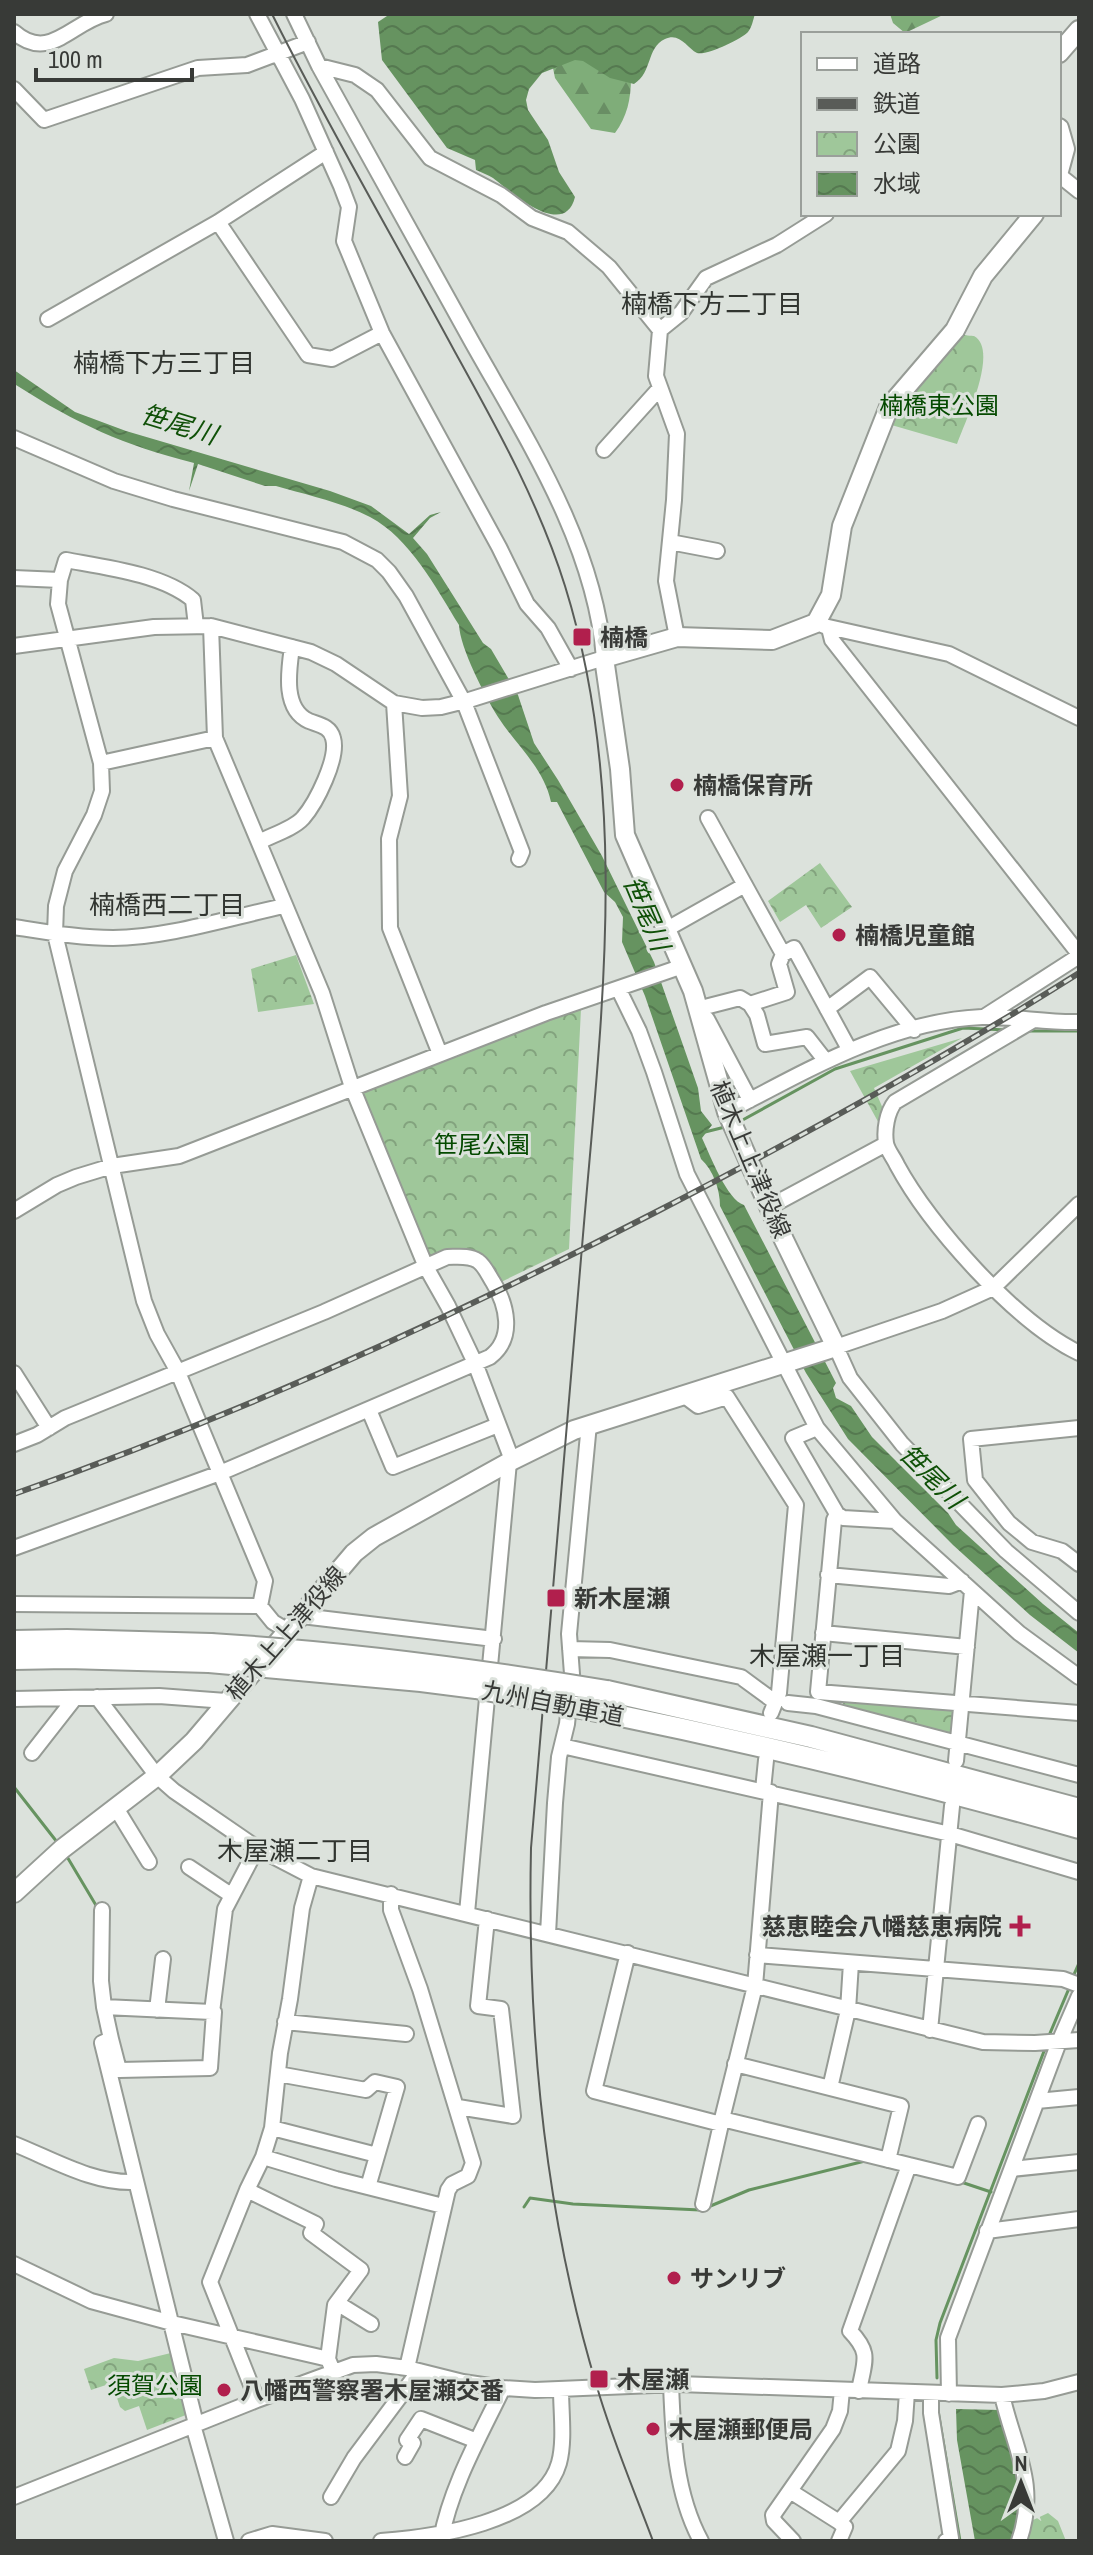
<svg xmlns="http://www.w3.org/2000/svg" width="1093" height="2555" font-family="'Archivo Narrow','Noto Sans JP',sans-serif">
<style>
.forest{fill:url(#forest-firs)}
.park{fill:url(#park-crowns)}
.water{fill:url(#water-waves)}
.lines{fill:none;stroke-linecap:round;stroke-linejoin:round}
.stream{stroke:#669360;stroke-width:3}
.minor-casing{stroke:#969b95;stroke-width:18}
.major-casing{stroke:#969b95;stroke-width:22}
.highway-casing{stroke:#969b95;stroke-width:24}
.minor{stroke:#fff;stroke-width:14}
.major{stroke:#fff;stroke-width:18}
.highway{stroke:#fff;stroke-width:20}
.tram{stroke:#595c58;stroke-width:2}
.rail-casing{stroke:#595c58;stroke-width:6}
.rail{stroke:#dce2dc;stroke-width:3;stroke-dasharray:9;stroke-linecap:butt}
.highway-bridge-casing{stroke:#969b95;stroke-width:24;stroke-linecap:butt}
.highway-bridge{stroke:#fff;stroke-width:20}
.poi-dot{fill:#b11f4d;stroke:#dce2dc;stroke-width:3}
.labels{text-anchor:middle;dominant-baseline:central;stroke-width:6;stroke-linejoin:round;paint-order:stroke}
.park-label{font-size:24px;fill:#054a00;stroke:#dce2dc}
.poi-label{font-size:24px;font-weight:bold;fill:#383a37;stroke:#dce2dc;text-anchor:start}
.street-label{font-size:24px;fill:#383a37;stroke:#dce2dc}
.neighbourhood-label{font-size:26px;fill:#313530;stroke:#dce2dc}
.water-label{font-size:26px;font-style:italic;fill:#105108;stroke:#dce2dc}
</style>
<defs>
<pattern id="forest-firs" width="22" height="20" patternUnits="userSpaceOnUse" patternTransform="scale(2)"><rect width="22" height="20" fill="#7fad79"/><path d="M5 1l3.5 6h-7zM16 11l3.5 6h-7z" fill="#698e64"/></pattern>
<pattern id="park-crowns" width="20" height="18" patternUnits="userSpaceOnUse" patternTransform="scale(2)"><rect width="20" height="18" fill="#9fc79a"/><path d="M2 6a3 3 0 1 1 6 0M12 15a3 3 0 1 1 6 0" fill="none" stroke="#83a37e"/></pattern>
<pattern id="water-waves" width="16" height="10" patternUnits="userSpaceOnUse" patternTransform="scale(2)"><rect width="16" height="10" fill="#669360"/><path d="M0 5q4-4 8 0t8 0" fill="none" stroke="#557950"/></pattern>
</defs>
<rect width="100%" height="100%" fill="#dce2dc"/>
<path class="forest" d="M890,14H945L905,33L893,23Z
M564,33L631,78C631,99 627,117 615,133L591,129L555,78L551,58Z"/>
<path class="park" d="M961,334C962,335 973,336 974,336C1000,350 964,424 957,444L888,424L897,406Z
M820,863L852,907L821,928L806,905L780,922L768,901Z
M296,955L314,1004L258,1012L251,969Z
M581,1009L569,1249L501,1282C480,1250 469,1241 431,1259L362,1092L548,1018Z
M962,1038L874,1088L884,1111L881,1127L850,1071Z
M844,1698L955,1708L953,1738L842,1708Z
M175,2352L191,2413L147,2430L139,2406L125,2411L120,2407L112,2383L91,2390L84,2369L114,2358L138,2361Z
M1048,2513L1058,2521L1066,2541H1024L1031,2521Z"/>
<path class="water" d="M390,14H755C753,20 752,27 748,32C742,39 706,56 697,53C687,48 680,32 665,39C646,48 653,72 634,84L610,78L583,61L575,60L542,73L529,89L526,100L528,110L548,140L559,172L575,197C564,241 509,190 493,178C488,175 481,172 476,170L475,160L447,148L382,60L378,22Z
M14,370L75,412L126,431L330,491L371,506L409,534L430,515L441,512L430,518L413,538L427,554L483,643L491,649L518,695L534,743L558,780L602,856L654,962L698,1088L701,1111L712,1125L702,1138C710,1155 727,1200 744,1205L836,1383L833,1388L836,1398L851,1406L872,1437L948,1513L956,1525L1043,1604L1079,1633V1653L1030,1615L953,1545L848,1439L806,1373L720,1206C720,1189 713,1170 701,1159L645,996L622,942L623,917L615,902L604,892L557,802H551C544,768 516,745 498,717C485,696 460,648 459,625C436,588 410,538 370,517C341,502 307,495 276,486H265L198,464L189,491L194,463C123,445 77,424 16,385Z
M956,2409L1000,2410L1023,2495L1013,2541H975L957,2440Z"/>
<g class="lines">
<path class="stream" d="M1027,1031H1079
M739,1122L835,1069L963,1028L1007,1030
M705,1132L725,1127
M14,1787L57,1842
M66,1855L97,1907
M1072,1979L1079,1963
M1048,2038L1070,1986
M961,2182L991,2192
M524,2207L530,2198L573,2204L700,2210
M708,2207L749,2190L865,2161
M937,2378L936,2340L940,2323L1046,2046
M938,2411L960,2541"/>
<g class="minor-casing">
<path id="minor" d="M257,14L302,99L341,186L349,207L344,241L382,333L499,547L527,604L548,628L571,669
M14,32C49,63 72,22 106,14
M319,66L355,75L377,90L430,158L501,195L532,218L568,232L609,267L660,330
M14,89L44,120L198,68L247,65L308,42
M1059,175L1079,191
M218,222L308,355L332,359L382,333
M48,319L218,222L326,152
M14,438L114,481L173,499L343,542L377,560L389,572L406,596L464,702L522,852L519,859
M604,450L659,389
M670,542L717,551
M14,578L60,580
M196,626L193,600C163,574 104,567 66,560L60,580L58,604L101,763L102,791L94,815L65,871L56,906L55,934L144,1301L157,1334L177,1370L265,1581L260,1606L273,1622L288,1631
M211,626L215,738L322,993L352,1087L426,1267L448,1306L475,1363L512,1460
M824,626L949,654L1079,718
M829,628L832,640L1079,954
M677,637L666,581L674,500L677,434L656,376L660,330L681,313L706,278L777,245L826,214
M14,646L154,627L211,626L311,652L336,664L394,703L422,708L441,707L469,700L604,658C595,544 527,440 472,342C421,250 370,158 319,66L294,14
M394,703L400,796L389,839L390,928L440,1054
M101,763L215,738
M708,818L783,954L794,948L849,1049
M259,842C272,835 293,829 303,818C316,803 339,758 333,738C330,726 319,725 309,721C282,709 289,669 292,647
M14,927C47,932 79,938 113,938C166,938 232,917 284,906
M667,929L745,885
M619,990L639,1031L654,1072L687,1174L817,1428L895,1521L1019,1633L1079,1677
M750,1004L757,1015L765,1044L807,1037L825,1060
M701,1008L740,998L750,1004L787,992L779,964L783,954
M827,1009L870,977L914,1030
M984,1017L1079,956
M707,1019L750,1100
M1032,1021L895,1102C887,1112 884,1130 886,1143C887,1150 894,1158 897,1165C930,1226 1015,1322 1079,1353
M727,1112C806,1071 890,1021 982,1017C1014,1016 1046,1023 1079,1022
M1079,1204L993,1288L942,1311L836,1347L850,1378L902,1444L1006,1551L1079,1613
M769,1207L886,1144
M14,1211L57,1185L76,1177L112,1166L179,1156L546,1013L683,966
M14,1373L49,1428
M682,1394L698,1406L727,1397L796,1505L779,1693L771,1713
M369,1410L393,1467L498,1425
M817,1428L793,1438L837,1514
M1079,1428L971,1439L975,1480L1009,1523L1032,1542L1062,1551L1079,1564
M14,1444L37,1435L65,1418L324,1312L447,1257C457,1257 469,1255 478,1261C485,1266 489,1276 493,1282C507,1305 515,1338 490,1357L220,1473L14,1548
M895,1521L843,1518L837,1514L834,1520L818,1692L1079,1713
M828,1575L949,1586L962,1581
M14,1604L260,1606
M302,1616L494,1639
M823,1633L967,1647
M570,1649L610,1650L741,1677L775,1702
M97,1697L157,1776L174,1791L257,1848L311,1876L983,2042L1035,2043L1079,2040
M14,1699L159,1696L226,1701
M788,1703L816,1706L1079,1775
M562,1746L950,1834L1079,1872
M32,1753L75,1698
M956,1761L972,1591
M763,1790L766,1760
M116,1808L149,1862
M189,1867L231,1895
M391,1894V1910L420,1989L473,2163L468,2176L452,2184L448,2190L407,2368
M102,1910L101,1981L104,2007
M467,1913L509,1462
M548,1934L555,1803L559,1757L567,1724L572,1674L569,1634L589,1424
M628,1953L594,2091L721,2124L722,2119L909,2165L850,2331C872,2354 864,2361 859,2391
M757,1955L1063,1979L1079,1985
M157,2010L163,1959
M285,2022L406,2034
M930,2030L952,1806
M111,2039L119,2070L210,2068L214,2012H212
M735,2064L901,2106L888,2160
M278,2074L366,2090L375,2082L397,2087L368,2187
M830,2088L848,2010L851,1963
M1037,2101L1079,2097
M458,2107L513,2116L501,2009L478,2006L487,1919
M722,2119L755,1986L771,1792
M272,2128L377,2155
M14,2144C52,2159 93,2184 135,2182
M263,2157L336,2179L443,2206
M909,2165L958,2177L978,2124
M1012,2169L1079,2162
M247,2190L316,2224L311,2233L361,2270L335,2305L328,2359
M703,2204L721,2124
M987,2231L1079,2219
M14,2264L91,2301L172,2323L320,2357L328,2359L333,2371
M337,2303L371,2324
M671,2384C673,2437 675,2493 701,2541
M931,2393V2413L951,2538L946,2541
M949,2394L948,2338L1059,2042L1079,1996
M1002,2395C1014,2449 1039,2484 1019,2541
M257,2400L210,2282L247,2190L263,2157L272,2128L280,2053L290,1999L302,1908L311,1876
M196,2424L102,2043L111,2039L104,2007L212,2012L225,1909L257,1848
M193,2425L226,2541
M405,2457L413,2443L407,2440L421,2419L477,2441
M790,2491L839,2522
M14,2497L257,2400L353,2365L376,2364L407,2368L463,2382L503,2388L535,2390L678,2384L1002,2395L1044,2391L1079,2382
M331,2497L354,2458L419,2371
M441,2539C451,2486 480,2436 503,2388
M249,2541L272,2534L325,2541
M381,2541C434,2537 542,2523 559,2463C565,2441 561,2412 561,2389
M793,2541L774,2521L773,2515L833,2429L840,2411L842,2390
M839,2541L845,2527L839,2522L898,2451L905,2421L907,2392"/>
</g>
<g class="major-casing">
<path id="major" d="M1059,53L1079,30
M1059,128L1065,149L1059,171
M14,1893L62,1849L157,1776L194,1741L354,1553L374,1537L509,1462L574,1430L836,1347L784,1240L727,1112L693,991L625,835L620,769L604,658L677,637L772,640L816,623L831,595L842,526L889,407L955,330L983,276L1034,214"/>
</g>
<g class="highway-casing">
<path id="highway" d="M14,1641L67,1640L211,1644
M14,1659L67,1658L209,1662
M607,1691L811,1737L1079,1809
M602,1712C763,1745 921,1783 1079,1828"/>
</g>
<use href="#minor" class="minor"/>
<use href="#major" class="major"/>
<use href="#highway" class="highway"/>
<path class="tram" d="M272,14C329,128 394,239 455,352C497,428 539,503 565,586C631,797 601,1019 583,1235C566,1439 547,1643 531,1848C527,2030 544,2212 597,2387C612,2439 634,2490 653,2541"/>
<g class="rail-casing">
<path id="rail" d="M14,1494C234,1417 447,1320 654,1213C799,1138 941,1060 1079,973"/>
</g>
<use href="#rail" class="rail"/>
<g class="highway-bridge-casing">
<path id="highway-bridge" d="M211,1644C344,1652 475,1669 607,1691
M209,1662L421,1681L476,1688L602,1712"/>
</g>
<use href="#highway-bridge" class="highway-bridge"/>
</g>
<g class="poi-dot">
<rect x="572" y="627" width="20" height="20" rx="4"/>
<circle cx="677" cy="785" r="8"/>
<circle cx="839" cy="935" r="8"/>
<rect x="546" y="1588" width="20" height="20" rx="4"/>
<path d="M1016 1914h8v8h8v8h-8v8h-8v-8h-8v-8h8z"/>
<circle cx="674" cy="2278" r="8"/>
<rect x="589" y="2369" width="20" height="20" rx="4"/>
<circle cx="224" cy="2390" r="8"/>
<circle cx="653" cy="2429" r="8"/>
</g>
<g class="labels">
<g class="park-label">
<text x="939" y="405">楠橋東公園</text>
<text x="482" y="1144">笹尾公園</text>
<text x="155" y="2385">須賀公園</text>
</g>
<g class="poi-label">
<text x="600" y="637">楠橋</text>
<text x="693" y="785">楠橋保育所</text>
<text x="855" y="935">楠橋児童館</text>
<text x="574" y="1598">新木屋瀬</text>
<text x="1002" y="1926" text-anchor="end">慈恵睦会八幡慈恵病院</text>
<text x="690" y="2278">サンリブ</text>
<text x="617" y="2379">木屋瀬</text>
<text x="240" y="2390">八幡西警察署木屋瀬交番</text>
<text x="669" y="2429">木屋瀬郵便局</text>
</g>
<g class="street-label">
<text transform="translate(751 1159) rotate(67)">植木上上津役線</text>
<text transform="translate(285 1633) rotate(-49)">植木上上津役線</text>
<text transform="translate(553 1703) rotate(11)">九州自動車道</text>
</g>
<g class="neighbourhood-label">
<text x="712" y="303">楠橋下方二丁目</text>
<text x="164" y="362">楠橋下方三丁目</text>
<text x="167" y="904">楠橋西二丁目</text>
<text x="827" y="1655">木屋瀬一丁目</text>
<text x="295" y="1850">木屋瀬二丁目</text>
</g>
<g class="water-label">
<text transform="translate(179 424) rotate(17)">笹尾川</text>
<text transform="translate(647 913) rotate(67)">笹尾川</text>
<text transform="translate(932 1476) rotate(45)">笹尾川</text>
</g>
</g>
<rect width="1093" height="2555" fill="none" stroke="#383a37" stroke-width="32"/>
<rect x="801" y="32" width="260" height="184" fill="#dce2dc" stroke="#9a9f9a" stroke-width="2"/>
<rect x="817" y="58" width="40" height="12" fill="#ffffff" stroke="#9a9f9a" stroke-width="2"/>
<text x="873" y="72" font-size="24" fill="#383a37">道路</text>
<rect x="817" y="98" width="40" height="12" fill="#595c58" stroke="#9a9f9a" stroke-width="2"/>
<text x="873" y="112" font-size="24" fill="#383a37">鉄道</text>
<rect x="817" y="132" width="40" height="24" fill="url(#park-crowns)" stroke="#9a9f9a" stroke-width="2"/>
<text x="873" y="152" font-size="24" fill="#383a37">公園</text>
<rect x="817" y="172" width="40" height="24" fill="url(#water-waves)" stroke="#9a9f9a" stroke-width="2"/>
<text x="873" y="192" font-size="24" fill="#383a37">水域</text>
<g transform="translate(1021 2483)" stroke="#dce2dc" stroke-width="6" paint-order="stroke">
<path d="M0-6L14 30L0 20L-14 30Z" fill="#383a37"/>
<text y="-12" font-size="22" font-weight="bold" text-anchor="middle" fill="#383a37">N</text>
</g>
<path d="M36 68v12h156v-12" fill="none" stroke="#383a37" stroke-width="4"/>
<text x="48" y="68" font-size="24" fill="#383a37" stroke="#dce2dc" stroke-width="6" paint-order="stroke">100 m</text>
</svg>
